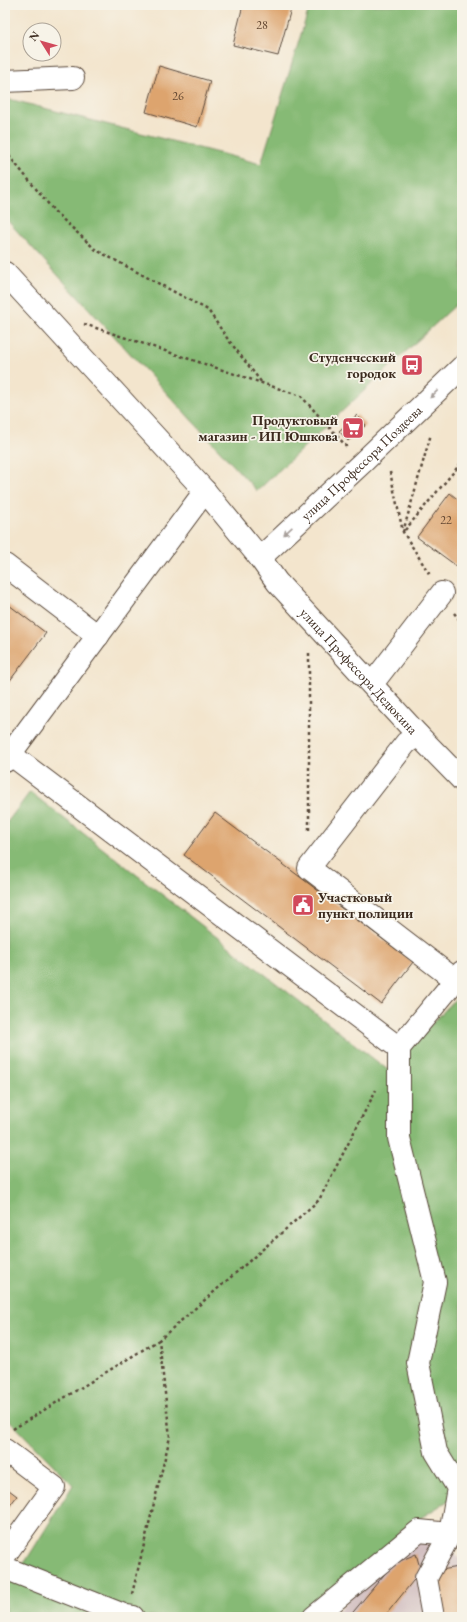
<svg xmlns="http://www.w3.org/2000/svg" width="467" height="1622" font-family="'EB Garamond',serif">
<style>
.industrial{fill:#d2bfc1}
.forest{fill:#86ba75;stroke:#60724a}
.building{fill:#dda46e}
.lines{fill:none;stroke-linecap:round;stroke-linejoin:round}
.minor-casing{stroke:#574638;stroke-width:24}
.path{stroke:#574638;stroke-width:2.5;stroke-dasharray:3 3;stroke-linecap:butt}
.minor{stroke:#fff;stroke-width:22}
.oneway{fill:#a79f9a}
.labels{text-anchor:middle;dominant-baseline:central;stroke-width:3.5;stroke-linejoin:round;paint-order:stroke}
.number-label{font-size:12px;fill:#644832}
.poi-label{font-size:14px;font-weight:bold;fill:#3b2a1e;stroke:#f7f3e8;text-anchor:end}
.street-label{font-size:14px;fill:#3b2a1e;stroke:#f7f3e8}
</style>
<rect width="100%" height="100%" fill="#f7f3e8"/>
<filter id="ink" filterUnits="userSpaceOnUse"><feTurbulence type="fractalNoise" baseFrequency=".025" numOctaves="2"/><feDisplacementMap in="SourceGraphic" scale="8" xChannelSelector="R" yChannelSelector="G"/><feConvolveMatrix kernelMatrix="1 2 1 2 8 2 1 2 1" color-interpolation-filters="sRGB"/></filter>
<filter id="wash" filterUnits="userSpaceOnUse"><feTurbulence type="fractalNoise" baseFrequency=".012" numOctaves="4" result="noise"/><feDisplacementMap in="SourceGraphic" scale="16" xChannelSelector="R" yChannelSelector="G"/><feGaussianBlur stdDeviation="0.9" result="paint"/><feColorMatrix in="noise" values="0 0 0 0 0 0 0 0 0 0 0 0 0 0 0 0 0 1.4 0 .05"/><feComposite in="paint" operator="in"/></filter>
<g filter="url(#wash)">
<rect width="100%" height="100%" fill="#f3e5cd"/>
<path class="industrial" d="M430,1535L462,1560V1617H333L386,1554Z"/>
<path class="forest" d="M310,5H462V299L257,491L5,218V98L261,164Z
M30,792L388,1070L462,992V1492L403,1529L324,1617H5V1588L27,1559L73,1485L5,1416V825Z"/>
<g id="blocks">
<path class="building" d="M243,5H292L278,56L233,45Z
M159,66L210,81L197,127L146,112Z
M357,415L366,425L348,441L339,431Z
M450,493L462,503V570L417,537Z
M5,602L46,633L5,687Z
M215,813L413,962L381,1004L184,855Z
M5,1487L17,1496L5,1512Z
M416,1554L421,1571L384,1617H349L393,1564Z
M459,1567L462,1585V1617H442L435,1571Z"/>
</g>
</g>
<g filter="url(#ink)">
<use href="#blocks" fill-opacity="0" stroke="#574638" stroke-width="1"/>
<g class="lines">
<g class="minor-casing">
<g id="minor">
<path d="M5,81L73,78"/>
<path id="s1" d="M5,273L205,491L260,558L277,582L418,735L462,780"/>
<path id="s2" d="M260,558L362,463L462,367"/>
<path d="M5,565L98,636"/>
<path d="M372,684L442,593"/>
<path d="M418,735L406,743L309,868L455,980"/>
<path d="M10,754L399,1048"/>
<path d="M5,761L205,491"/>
<path d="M5,1450L54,1487L5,1555"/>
<path d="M5,1568L126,1616L133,1617"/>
<path d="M314,1617L419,1531L450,1534"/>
<path d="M433,1617L426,1578L450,1534L458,1488L436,1452L418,1363L435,1282L399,1138V1048L462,972"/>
</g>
</g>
<path class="path" d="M5,151L55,212L96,250L208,310L227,338L262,383
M84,324L301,396L347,447
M390,472L403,532L430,575
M405,530L462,462
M403,532L431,434
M454,613L462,623
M309,830V651
M13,1429L159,1340
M132,1594L170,1437L159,1340L319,1200L376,1090"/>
<use href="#minor" class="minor"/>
</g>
<defs><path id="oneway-solid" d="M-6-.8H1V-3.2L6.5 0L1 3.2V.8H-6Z"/></defs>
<g class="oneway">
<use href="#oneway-solid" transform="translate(434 394) rotate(136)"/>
<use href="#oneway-solid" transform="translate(288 531) rotate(137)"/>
</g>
</g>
<defs>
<g id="bus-square" transform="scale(1.15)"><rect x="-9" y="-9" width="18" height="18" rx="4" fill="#d1495b" stroke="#f7f3e8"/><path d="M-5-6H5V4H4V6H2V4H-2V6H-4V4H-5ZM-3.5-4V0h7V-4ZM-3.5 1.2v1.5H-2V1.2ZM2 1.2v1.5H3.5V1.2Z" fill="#fff"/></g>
<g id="supermarket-square" transform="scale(1.15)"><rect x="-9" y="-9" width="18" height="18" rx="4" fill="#d1495b" stroke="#f7f3e8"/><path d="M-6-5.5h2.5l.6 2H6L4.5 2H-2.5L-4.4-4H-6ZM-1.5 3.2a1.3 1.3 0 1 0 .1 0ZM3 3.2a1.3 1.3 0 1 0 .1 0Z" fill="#fff"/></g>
<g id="civic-square" transform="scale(1.15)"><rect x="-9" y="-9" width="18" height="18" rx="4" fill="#d1495b" stroke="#f7f3e8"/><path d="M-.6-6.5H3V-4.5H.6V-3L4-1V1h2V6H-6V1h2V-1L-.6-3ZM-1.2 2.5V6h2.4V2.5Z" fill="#fff"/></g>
</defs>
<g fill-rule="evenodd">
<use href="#bus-square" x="412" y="365"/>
<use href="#supermarket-square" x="353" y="428"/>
<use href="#civic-square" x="303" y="905"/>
</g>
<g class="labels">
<g class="number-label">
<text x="262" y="25">28</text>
<text x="178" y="96">26</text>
<text x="446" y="520">22</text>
</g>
<g class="poi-label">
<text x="396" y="357">Студенческий<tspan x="396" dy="16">городок</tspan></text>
<text x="338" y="420">Продуктовый<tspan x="338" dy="16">магазин - ИП Юшкова</tspan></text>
<text x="318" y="897" text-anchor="start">Участковый<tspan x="318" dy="16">пункт полиции</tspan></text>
</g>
<g class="street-label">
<text stroke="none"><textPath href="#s2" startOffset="139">улица Профессора Поздеева</textPath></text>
<text stroke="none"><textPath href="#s1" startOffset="533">улица Профессора Дедюкина</textPath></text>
</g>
</g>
<rect width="467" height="1622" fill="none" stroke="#f7f3e8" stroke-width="20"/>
<g transform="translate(42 42) rotate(307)"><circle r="19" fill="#f7f3e8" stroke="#aca397"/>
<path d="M0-3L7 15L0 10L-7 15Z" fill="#d1495b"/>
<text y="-6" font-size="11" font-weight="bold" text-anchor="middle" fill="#3b2a1e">N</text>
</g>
</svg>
